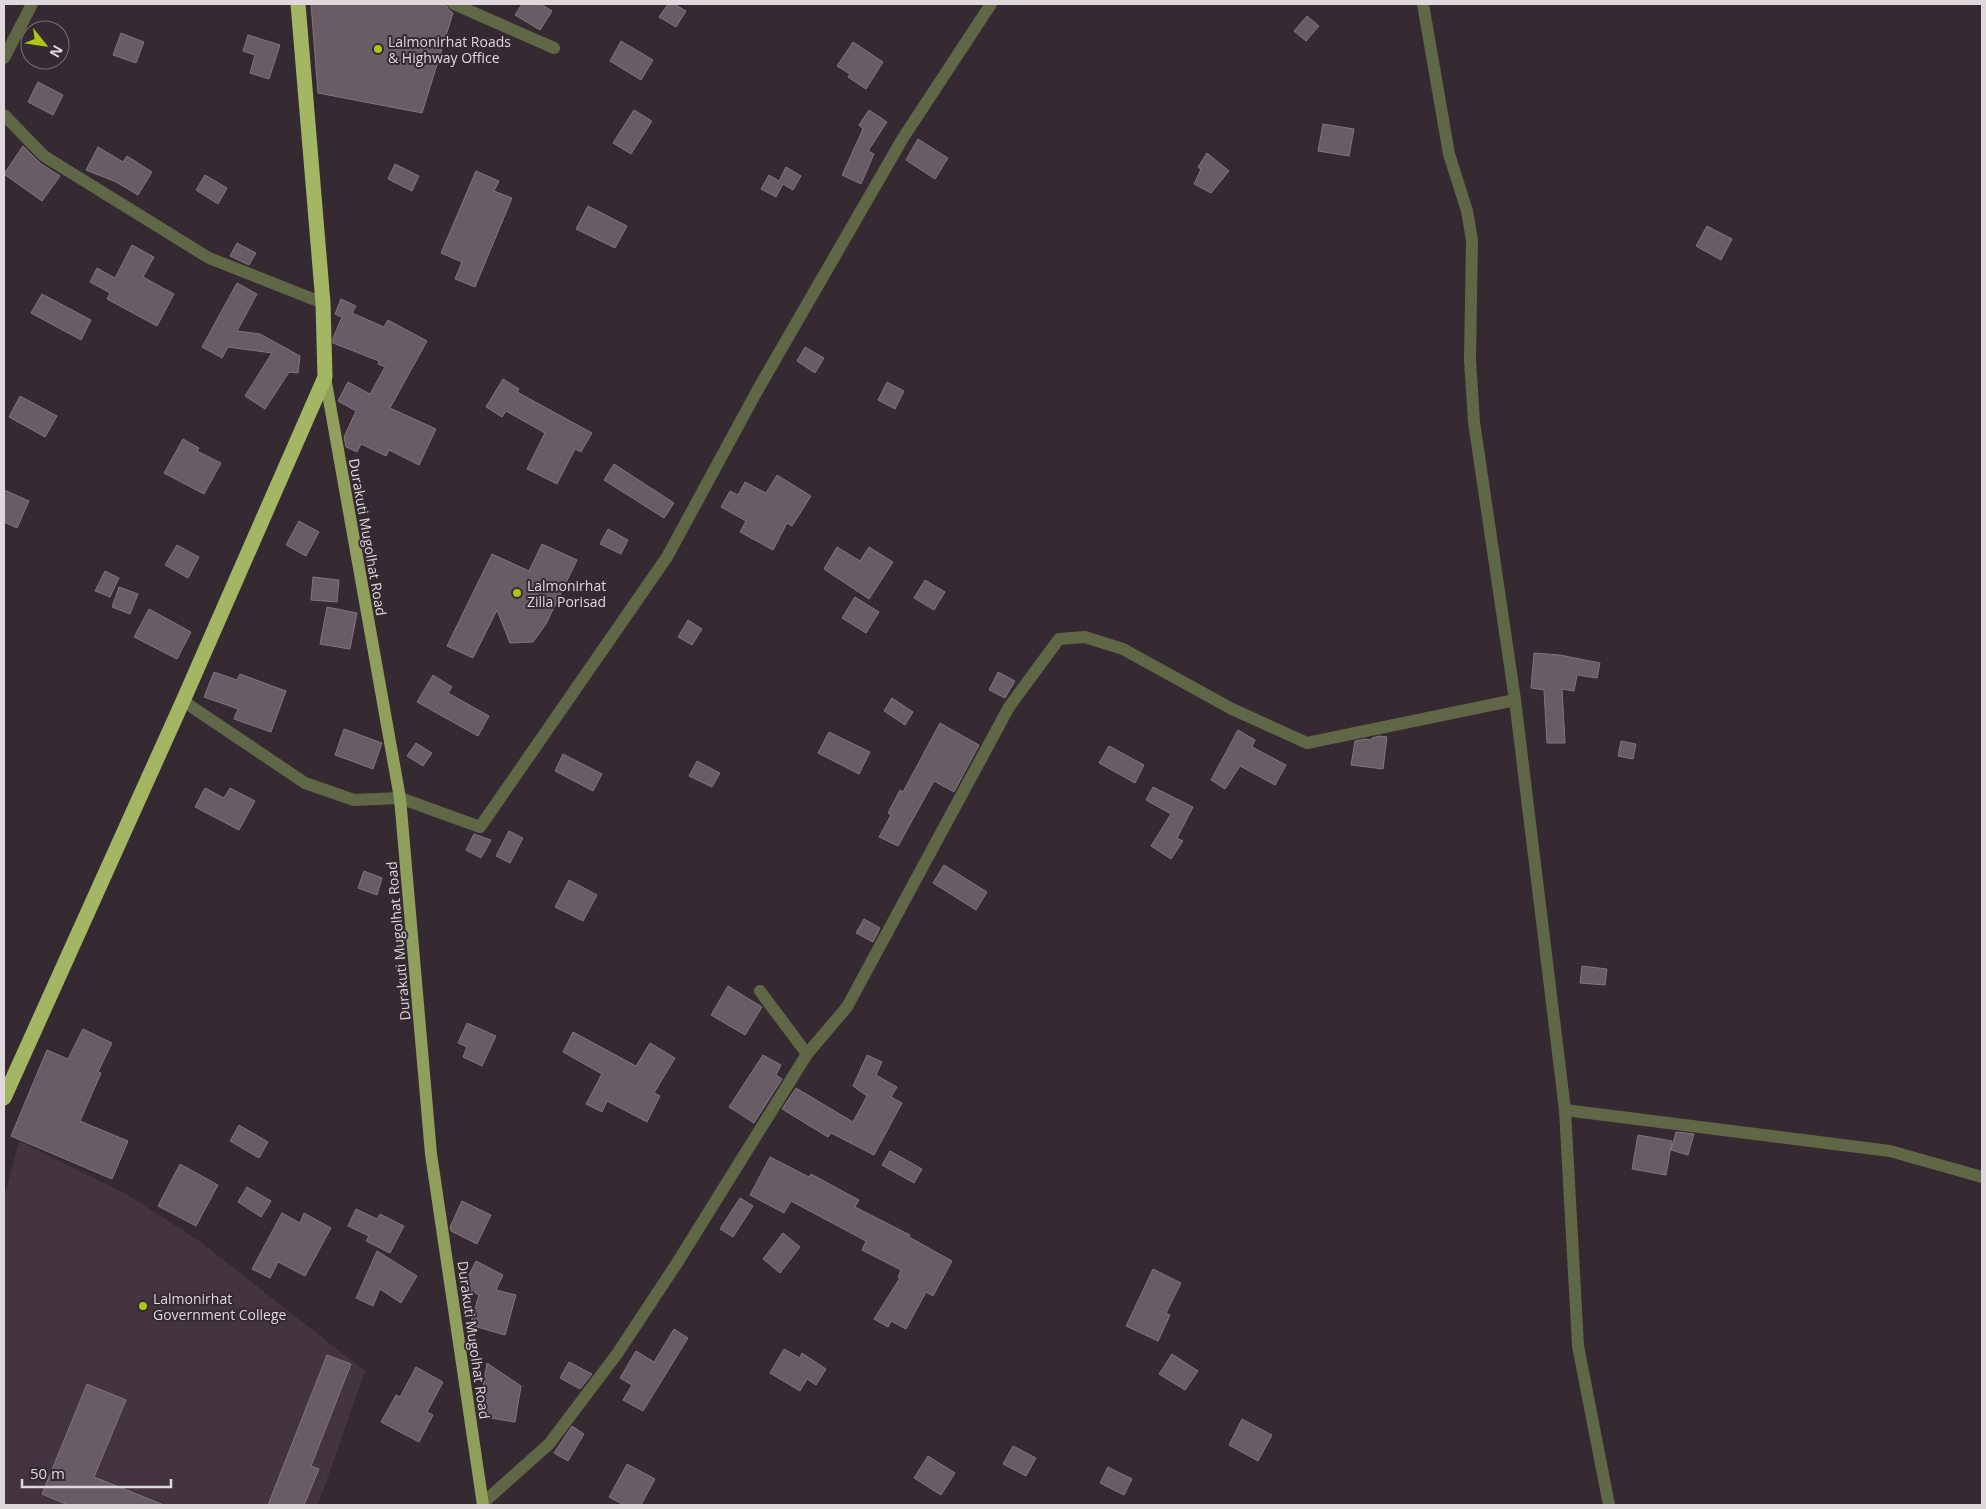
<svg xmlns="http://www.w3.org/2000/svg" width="1986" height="1509" font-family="'Open Sans',sans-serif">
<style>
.built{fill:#43343f}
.building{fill:#695d65;stroke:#82757d}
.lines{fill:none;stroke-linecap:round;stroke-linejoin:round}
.minor{stroke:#5f6747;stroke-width:12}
.major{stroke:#90a05c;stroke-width:12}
.highway{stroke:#a3b663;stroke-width:15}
.poi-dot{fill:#aac717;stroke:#352a31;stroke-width:2}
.labels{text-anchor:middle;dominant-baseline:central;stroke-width:4;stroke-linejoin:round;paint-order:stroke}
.poi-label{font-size:14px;fill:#dfd8dc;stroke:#352a31;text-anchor:start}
.street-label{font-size:14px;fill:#dfd8dc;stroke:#352a31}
</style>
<rect width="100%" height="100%" fill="#352a31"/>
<path class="built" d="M19,1141L128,1195L198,1240L365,1371L318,1505H4V1198Z"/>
<path class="building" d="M311,4H446L448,9L453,13L422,113L318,93Z
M522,4H541L552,11L540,30L515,15Z
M668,4H674L686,11L676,27L659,17Z
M1307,16L1319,26L1306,41L1294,31Z
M121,33L144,42L136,63L113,55Z
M248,35L280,45L269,79L250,73L255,55L243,51Z
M621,41L653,60L641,80L610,61Z
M853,42L883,62L866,89L848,77L850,74L837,66Z
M38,82L63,95L53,115L28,102Z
M634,110L652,121L631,154L613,143Z
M869,110L887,122L868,151L874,154L861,184L842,175L863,129L859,125Z
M1323,124L1354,129L1349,156L1318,151Z
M918,139L948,158L935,179L906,160Z
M23,146L40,163L60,176L42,201L4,174Z
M98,147L123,162L127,156L152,172L138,195L116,182L86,170Z
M1207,153L1229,171L1211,193L1194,184L1201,169L1198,167Z
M395,164L419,176L412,191L388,179Z
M786,167L801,176L793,190L783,184L776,197L761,189L769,175L779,181Z
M476,171L499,181L494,191L512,198L475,287L455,279L462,262L441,253Z
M205,175L227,188L218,204L196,190Z
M588,206L627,226L615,248L576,229Z
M1707,226L1732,239L1721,260L1696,246Z
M237,243L256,253L249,265L230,256Z
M132,245L154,257L143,277L174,294L157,326L107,299L110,293L90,282L97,268L115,278Z
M237,283L257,294L237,331L260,334L300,356L298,373L289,372L265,409L245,396L272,353L228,347L222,358L202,347Z
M42,294L91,320L81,340L31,313Z
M341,299L356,306L352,313L384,327L388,320L427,341L390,408L436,429L419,465L389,450L386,456L361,444L357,452L346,447L344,437L356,411L338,401L348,382L370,394L385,367L378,364L379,361L333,343V338L342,317L335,314Z
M805,347L824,358L815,373L797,361Z
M503,379L519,389L517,392L592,433L581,452L575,449L557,484L527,469L545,433L506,411L502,417L486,407Z
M887,382L904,391L895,409L878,400Z
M20,396L57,416L45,437L9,417Z
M183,439L199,448L197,451L221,463L204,494L164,473Z
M614,464L674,503L664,518L604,480Z
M777,475L811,496L792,526L787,523L773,550L740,532L746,521L721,507L730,491L738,495L745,482L766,493Z
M4,490L29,501L17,528L4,522Z
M299,521L319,532L306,556L286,545Z
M608,529L628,540L621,554L600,544Z
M542,544L577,560L546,624L533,642L510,643L497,610L473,658L447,646L492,554L529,571Z
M177,545L199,557L188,578L165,565Z
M837,547L860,561L869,547L893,562L869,599L824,569Z
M105,571L119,578L110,597L95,591Z
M313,577L339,580L337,602L311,600Z
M925,580L945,592L934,610L914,598Z
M119,587L138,594L130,614L112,607Z
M855,597L879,612L866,633L842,618Z
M327,607L357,613L350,649L320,644Z
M149,609L191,632L177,659L134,637Z
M688,620L702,629L692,645L678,637Z
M1534,653L1560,655L1600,663L1597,678L1577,675L1574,691L1562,689L1565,743H1547L1544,690L1531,688Z
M214,672L237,680L240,674L286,691L271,732L234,719L238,709L204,697Z
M998,672L1015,681L1005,698L989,690Z
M433,675L452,687L448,693L489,716L478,736L417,702Z
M892,698L913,712L905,725L884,711Z
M940,723L979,745L954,792L934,781L898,846L879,837L891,815L888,813L900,790L903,792Z
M344,729L382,743L373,769L335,755Z
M1238,730L1255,740L1252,747L1286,765L1275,785L1240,766L1225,789L1211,780Z
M829,732L870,752L859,774L818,753Z
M1379,736L1387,737L1383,769L1351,765L1355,741L1365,739L1371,740L1372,738Z
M1621,741L1636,744L1633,759L1618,756Z
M416,743L432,753L423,766L407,756Z
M1109,746L1144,765L1135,783L1099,763Z
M563,754L602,774L593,791L555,771Z
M697,761L720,773L712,787L689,776Z
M1153,787L1193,807L1177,838L1183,841L1171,859L1151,846L1171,814L1146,800Z
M205,788L224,798L230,788L255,801L239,830L195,807Z
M509,831L523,838L510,863L496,856Z
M474,834L491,840L481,858L466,850Z
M944,865L987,892L976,910L933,883Z
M364,871L382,878L377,895L358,888Z
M569,880L597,895L583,921L555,907Z
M864,919L880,928L873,942L856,933Z
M1582,966L1607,969L1605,985L1580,983Z
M728,986L762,1007L745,1035L711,1015Z
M467,1023L496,1036L482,1066L463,1057L467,1047L458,1043Z
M83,1029L112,1043L98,1072L101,1073L80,1121L128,1141L112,1179L11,1136L47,1050L68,1059Z
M573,1032L636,1066L650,1043L675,1058L654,1093L660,1096L647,1122L607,1101L602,1112L586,1104L602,1074L563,1052Z
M763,1055L781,1065L776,1075L782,1079L754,1123L729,1107Z
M867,1055L882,1062L876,1075L897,1087L891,1097L902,1103L874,1155L831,1133L828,1137L782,1109L796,1088L853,1122L867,1096L853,1086Z
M239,1125L268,1142L259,1158L230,1141Z
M1676,1132L1694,1134L1688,1155L1671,1150Z
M1638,1135L1672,1141L1666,1175L1632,1169Z
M890,1151L922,1169L914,1183L882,1165Z
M770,1157L809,1177L811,1174L859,1200L855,1207L910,1235L909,1237L952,1261L933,1296L926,1292L906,1329L891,1321L888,1327L874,1319L900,1278L898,1277L901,1270L862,1250L866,1241L791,1201L784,1213L750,1195Z
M180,1164L218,1185L196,1226L158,1206Z
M247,1187L271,1201L261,1217L238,1202Z
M740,1198L753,1206L733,1237L720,1229Z
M462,1201L491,1215L477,1244L451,1231L450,1227Z
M356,1209L377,1219L380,1214L404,1226L390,1253L366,1241L369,1236L348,1226Z
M282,1213L300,1223L304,1213L331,1228L305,1276L278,1262L270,1278L252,1269Z
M783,1233L800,1247L780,1273L763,1259Z
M377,1251L417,1276L401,1303L380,1289L373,1306L356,1298Z
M476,1261L503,1275L496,1290L516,1295L505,1335L470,1325L479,1295L463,1287Z
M1153,1269L1181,1283L1166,1313L1170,1315L1158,1341L1126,1326Z
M674,1329L688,1338L643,1411L623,1400L632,1385L620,1378L636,1351L654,1362Z
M784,1349L800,1358L802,1353L826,1369L816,1385L807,1379L800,1391L770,1373Z
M1172,1354L1198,1371L1185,1390L1159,1374Z
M327,1355L351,1364L311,1466L319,1469L304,1505H268Z
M569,1362L592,1374L580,1389L560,1378Z
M487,1363L521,1386L515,1422L478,1416Z
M416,1367L443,1382L427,1412L433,1415L419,1442L381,1422L396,1395L400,1397Z
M87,1384L126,1400L94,1477L164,1505H68L42,1494Z
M1242,1419L1272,1435L1258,1461L1229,1445Z
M572,1426L584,1434L568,1461L554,1453Z
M1013,1446L1036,1458L1026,1476L1003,1464Z
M928,1456L955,1473L941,1495L914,1478Z
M627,1464L655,1479L641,1505H624L609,1497Z
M1108,1467L1132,1479L1124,1495L1100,1483Z"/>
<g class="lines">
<path class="minor" d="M454,4L554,48
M1423,4L1449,154L1467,211L1472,240L1470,360L1474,422L1515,700L1565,1110L1578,1346L1609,1505
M4,58L32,4
M4,115L44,156L209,258L323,303
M183,701L305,783L354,800L400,798L480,827L667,557L757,391L903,138L991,4
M760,991L807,1054
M1565,1110L1890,1151L1982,1177
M483,1503L549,1444L617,1354L677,1263L807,1054L847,1007L1009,707L1059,639L1085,637L1123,649L1232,709L1307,743L1515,700"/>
<path class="major" d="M325,377L400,798L431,1154L483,1505"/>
<path class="highway" d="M4,1098L183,701L325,377L323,303L298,4"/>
</g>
<g class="poi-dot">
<circle cx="378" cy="49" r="5"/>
<circle cx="517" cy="593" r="5"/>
<circle cx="143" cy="1306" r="5"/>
</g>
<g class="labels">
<g class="poi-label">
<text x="388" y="41">Lalmonirhat Roads<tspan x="388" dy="16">&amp; Highway Office</tspan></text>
<text x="527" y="585">Lalmonirhat<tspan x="527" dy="16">Zilla Porisad</tspan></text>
<text x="153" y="1298">Lalmonirhat<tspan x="153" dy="16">Government College</tspan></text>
</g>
<g class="street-label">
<text transform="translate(368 537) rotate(80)">Durakuti Mugolhat Road</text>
<text transform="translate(398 941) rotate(-95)">Durakuti Mugolhat Road</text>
<text transform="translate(474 1340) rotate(82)">Durakuti Mugolhat Road</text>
</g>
</g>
<rect width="1986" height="1509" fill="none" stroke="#dfd8dc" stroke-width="10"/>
<g transform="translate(45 45) rotate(120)"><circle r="24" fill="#352a31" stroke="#797075"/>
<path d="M0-4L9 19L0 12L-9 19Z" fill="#aac717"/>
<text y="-8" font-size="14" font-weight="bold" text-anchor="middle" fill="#dfd8dc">N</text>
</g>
<path d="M22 1479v8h149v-8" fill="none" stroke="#dfd8dc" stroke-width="2.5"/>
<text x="30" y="1479" font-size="15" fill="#dfd8dc" stroke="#352a31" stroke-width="4" paint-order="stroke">50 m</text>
</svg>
